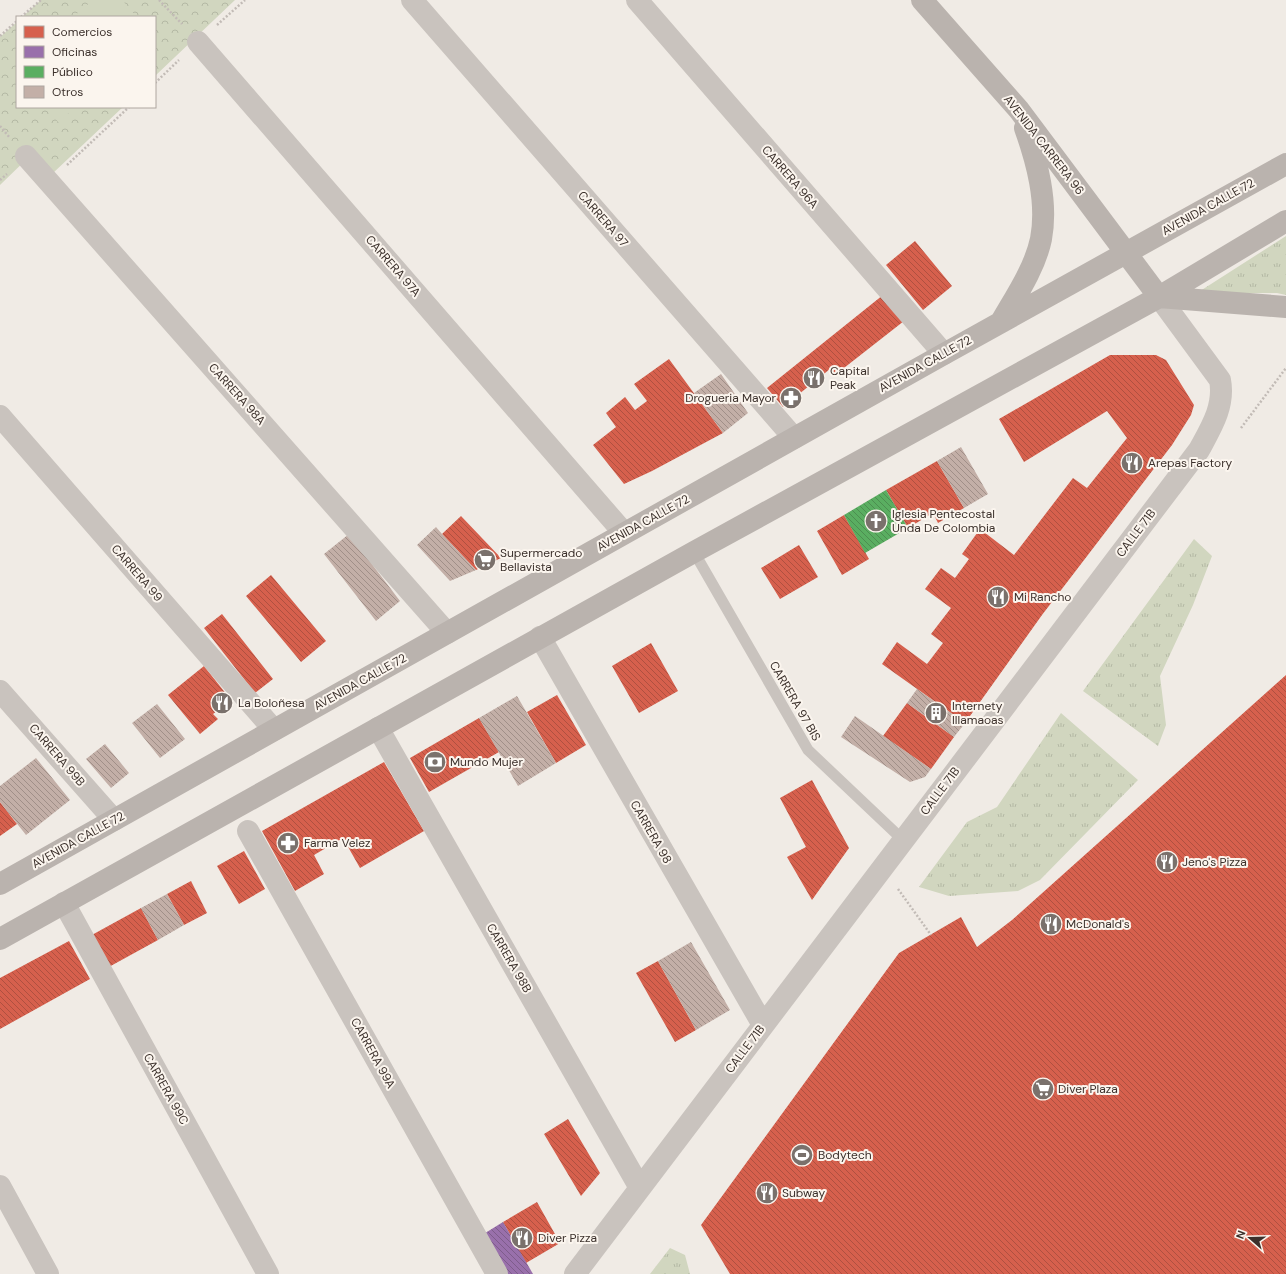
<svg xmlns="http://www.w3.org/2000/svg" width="1286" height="1274" font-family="'DM Sans',sans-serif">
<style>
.grass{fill:url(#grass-tufts)}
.forest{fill:url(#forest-crowns)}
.pitch{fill:#d1d6bf}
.shops{fill:url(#shops-back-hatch)}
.offices{fill:url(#offices-back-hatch)}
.public{fill:url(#public-back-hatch)}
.building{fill:url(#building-back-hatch)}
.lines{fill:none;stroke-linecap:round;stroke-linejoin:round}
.path{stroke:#c2bbb6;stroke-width:2.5;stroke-dasharray:2 2;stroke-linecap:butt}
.service{stroke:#c9c3be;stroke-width:11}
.minor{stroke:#c9c3be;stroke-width:22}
.secondary{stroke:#bab3ae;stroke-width:22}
.labels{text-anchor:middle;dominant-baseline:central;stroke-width:4;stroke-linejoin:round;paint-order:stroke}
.street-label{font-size:12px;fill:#3b302b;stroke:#fbf5ee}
.poi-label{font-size:12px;fill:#3b302b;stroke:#fbf5ee;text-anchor:start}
</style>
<defs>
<pattern id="grass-tufts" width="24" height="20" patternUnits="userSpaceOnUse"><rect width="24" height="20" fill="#d1d6bf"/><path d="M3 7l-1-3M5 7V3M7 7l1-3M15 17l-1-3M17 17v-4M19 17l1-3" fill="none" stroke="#b4b8a4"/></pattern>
<pattern id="forest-crowns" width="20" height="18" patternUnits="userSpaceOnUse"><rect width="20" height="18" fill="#d1d6bf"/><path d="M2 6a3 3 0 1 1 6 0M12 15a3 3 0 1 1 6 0" fill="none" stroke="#b4b8a4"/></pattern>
<pattern id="shops-back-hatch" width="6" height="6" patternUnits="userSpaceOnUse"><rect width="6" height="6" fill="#d6604d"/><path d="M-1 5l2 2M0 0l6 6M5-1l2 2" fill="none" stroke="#af5040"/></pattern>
<pattern id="offices-back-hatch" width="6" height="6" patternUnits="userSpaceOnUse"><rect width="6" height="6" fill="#9970ab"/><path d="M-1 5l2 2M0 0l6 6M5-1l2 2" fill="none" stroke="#7e5c8b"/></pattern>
<pattern id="public-back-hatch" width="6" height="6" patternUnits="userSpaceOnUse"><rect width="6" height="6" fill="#5aae61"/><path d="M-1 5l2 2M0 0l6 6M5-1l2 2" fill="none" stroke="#4c8e50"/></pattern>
<pattern id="building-back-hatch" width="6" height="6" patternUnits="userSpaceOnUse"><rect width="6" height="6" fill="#c3afa7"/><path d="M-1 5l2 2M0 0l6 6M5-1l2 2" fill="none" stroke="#a08f88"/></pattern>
</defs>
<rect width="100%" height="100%" fill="#f0ebe5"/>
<path class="grass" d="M1286,236V295L1277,293H1197Z
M1194,539L1212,556L1193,605L1160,676L1166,725L1158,746L1083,691Z
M1061,713L1138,780L1040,880L1018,891L949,896L919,887L967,822L997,807Z
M670,1248L685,1255L690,1274H650Z"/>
<path class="forest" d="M41,0H235L155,76V17H22Z
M17,22V107H123L52,174L33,153L0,185V37Z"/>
<path class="pitch" d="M93,0H122L137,17H73Z
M46,107H76L58,122Z"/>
<path class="shops" d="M915,241L952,286L923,310L886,265Z
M883,295L904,321L835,375L830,369L783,407L767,388Z
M1110,355H1156L1166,360L1194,405L1191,415L1172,445L1042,615L965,723L882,664L897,642L927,664L943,643L931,634L951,608L925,589L941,568L955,578L969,559L962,554L980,529L1014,555L1073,478L1087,488L1127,438L1107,411L1024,462L999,419Z
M669,359L723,433L652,471L624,484L593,445L616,427L606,413L625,397L635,410L647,401L634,384Z
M937,461L964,508L938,523L933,513L908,528L886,490Z
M844,515L869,559L842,575L817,531Z
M461,516L501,558L476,570L442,534Z
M799,545L818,577L780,599L761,568Z
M271,575L326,641L301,662L246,596Z
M222,614L273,679L255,693L204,628Z
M651,643L678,691L639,713L612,666Z
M204,666L231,700L213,714L218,719L200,734L168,695Z
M1286,675V1274H730L701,1225L899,953L961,917L977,947L1012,920Z
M557,695L586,745L556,763L527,712Z
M907,703L954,737L931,769L883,736Z
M479,718L499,752L429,792L410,758Z
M384,762L424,831L360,868L343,838L314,855L324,874L295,891L262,831Z
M812,780L849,848L812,900L787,857L806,847L780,798Z
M0,802L17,824L0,836Z
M244,851L265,889L239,904L217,866Z
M191,881L207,913L184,925L167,894Z
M141,908L158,940L107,968L90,936Z
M69,941L90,979L0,1029V978Z
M658,961L696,1030L675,1042L636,973Z
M568,1119L600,1173L581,1196L544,1134Z
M537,1202L560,1243L526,1263L503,1222Z"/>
<path class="offices" d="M503,1222L533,1274H505L482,1235Z"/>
<path class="public" d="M886,490L908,528L865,553L844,515Z"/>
<path class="building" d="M721,374L748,413L723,433L694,393Z
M961,447L988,494L964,508L937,461Z
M436,527L442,534L476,570L450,581L417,545Z
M349,534L400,601L376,621L324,554Z
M917,689L965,723L954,737L907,703Z
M517,696L556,763L518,786L479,718Z
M157,704L185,739L160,758L132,723Z
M855,716L931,769L925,777L910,782L841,737Z
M105,744L129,773L111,788L86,759Z
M36,758L70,800L26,835L0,802V786Z
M167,894L184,925L158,940L141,908Z
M691,942L730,1010L696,1030L658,961Z"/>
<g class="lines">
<path class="path" d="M159,0L182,24
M21,17L41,0
M217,25L245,0
M0,36L17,21
M155,83L179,60
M0,126L10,138
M67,165L129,107
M0,180L7,174
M1241,428L1286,368
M898,889L931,935"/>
<path class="service" d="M694,552L808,750L903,840"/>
<path class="minor" d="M412,0L794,438
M637,0L944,354
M198,42L624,533
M26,156L447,633
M0,416L274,730
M540,637L763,1025
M0,691L114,820
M378,728L640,1188
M248,831L497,1274
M64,903L268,1274
M0,1186L48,1274
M575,1274L1199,450C1211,428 1225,406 1220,380L1159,297"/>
<path class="secondary" d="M922,0L1019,110L1159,297
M1159,297L1286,307
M1001,322C1016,296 1035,268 1041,239C1048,202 1037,162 1025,128
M0,884L944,354L1286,164
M0,939L694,552L1159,297L1286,221"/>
</g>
<defs>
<g id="restaurant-disc" transform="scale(1.15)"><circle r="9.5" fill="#7a716c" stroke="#fbf5ee"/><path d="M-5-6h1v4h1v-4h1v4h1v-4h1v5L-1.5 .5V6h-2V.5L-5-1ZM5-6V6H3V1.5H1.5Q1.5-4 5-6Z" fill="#fff"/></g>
<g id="pharmacy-disc" transform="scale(1.15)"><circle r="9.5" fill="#7a716c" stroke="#fbf5ee"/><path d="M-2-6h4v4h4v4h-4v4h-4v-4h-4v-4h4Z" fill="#fff"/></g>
<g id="church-disc" transform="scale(1.15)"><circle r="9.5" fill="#7a716c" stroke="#fbf5ee"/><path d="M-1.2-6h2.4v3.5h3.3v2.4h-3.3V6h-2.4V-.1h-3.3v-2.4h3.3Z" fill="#fff"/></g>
<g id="supermarket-disc" transform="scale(1.15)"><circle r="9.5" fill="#7a716c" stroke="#fbf5ee"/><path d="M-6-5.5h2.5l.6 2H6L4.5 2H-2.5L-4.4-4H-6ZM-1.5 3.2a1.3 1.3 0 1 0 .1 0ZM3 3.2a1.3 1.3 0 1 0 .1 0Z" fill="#fff"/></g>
<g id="building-disc" transform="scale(1.15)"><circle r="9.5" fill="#7a716c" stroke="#fbf5ee"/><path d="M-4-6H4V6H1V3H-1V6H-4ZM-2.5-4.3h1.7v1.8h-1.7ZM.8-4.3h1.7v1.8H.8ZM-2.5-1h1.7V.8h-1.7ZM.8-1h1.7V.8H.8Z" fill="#fff"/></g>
<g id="bank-disc" transform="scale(1.15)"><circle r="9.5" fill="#7a716c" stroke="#fbf5ee"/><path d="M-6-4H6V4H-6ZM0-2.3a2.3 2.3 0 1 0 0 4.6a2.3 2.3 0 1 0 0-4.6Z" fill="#fff"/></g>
<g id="stadium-disc" transform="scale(1.15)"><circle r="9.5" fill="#7a716c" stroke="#fbf5ee"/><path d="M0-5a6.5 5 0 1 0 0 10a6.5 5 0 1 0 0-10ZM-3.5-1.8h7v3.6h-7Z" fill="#fff"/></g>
</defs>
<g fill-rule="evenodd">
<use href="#restaurant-disc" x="814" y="378"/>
<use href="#pharmacy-disc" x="791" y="398"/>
<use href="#restaurant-disc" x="1132" y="463"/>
<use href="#church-disc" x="876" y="521"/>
<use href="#supermarket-disc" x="485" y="560"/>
<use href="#restaurant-disc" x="998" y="597"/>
<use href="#restaurant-disc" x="222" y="703"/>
<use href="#building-disc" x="936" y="713"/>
<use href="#bank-disc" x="435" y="762"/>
<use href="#pharmacy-disc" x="288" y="843"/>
<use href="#restaurant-disc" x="1167" y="862"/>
<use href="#restaurant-disc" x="1051" y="924"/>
<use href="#supermarket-disc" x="1043" y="1089"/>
<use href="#stadium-disc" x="802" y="1155"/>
<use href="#restaurant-disc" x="767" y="1193"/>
<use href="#restaurant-disc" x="522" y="1238"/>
</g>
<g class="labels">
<g class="street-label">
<text transform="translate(1044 145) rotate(52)">AVENIDA CARRERA 96</text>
<text transform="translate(790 177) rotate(49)">CARRERA 96A</text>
<text transform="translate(1208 207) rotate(-29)">AVENIDA CALLE 72</text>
<text transform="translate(603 219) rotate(49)">CARRERA 97</text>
<text transform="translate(393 266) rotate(49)">CARRERA 97A</text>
<text transform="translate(925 364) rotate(-29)">AVENIDA CALLE 72</text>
<text transform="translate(237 394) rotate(48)">CARRERA 98A</text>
<text transform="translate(643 523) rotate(-29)">AVENIDA CALLE 72</text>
<text transform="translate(1136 533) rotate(-53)">CALLE 71B</text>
<text transform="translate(137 573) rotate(49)">CARRERA 99</text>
<text transform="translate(360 682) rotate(-29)">AVENIDA CALLE 72</text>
<text transform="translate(795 701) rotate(60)">CARRERA 97 BIS</text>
<text transform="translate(57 755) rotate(49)">CARRERA 99B</text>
<text transform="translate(940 791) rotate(-53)">CALLE 71B</text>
<text transform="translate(651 832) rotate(60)">CARRERA 98</text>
<text transform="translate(78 840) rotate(-29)">AVENIDA CALLE 72</text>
<text transform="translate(509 958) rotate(60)">CARRERA 98B</text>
<text transform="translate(745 1049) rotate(-53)">CALLE 71B</text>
<text transform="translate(373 1053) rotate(61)">CARRERA 99A</text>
<text transform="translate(166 1089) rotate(61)">CARRERA 99C</text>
</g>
<g class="poi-label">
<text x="830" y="371">Capital<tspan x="830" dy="14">Peak</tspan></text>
<text x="776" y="398" text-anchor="end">Drogueria Mayor</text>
<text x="1148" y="463">Arepas Factory</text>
<text x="892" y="514">Iglesia Pentecostal<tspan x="892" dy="14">Unda De Colombia</tspan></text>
<text x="500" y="553">Supermercado<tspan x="500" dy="14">Bellavista</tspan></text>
<text x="1014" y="597">Mi Rancho</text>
<text x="238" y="703">La Boloñesa</text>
<text x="952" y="706">Internety<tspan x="952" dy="14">Illamaoas</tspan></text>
<text x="450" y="762">Mundo Mujer</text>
<text x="304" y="843">Farma Velez</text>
<text x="1182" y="862">Jeno's Pizza</text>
<text x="1066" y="924">McDonald's</text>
<text x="1058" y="1089">Diver Plaza</text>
<text x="818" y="1155">Bodytech</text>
<text x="782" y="1193">Subway</text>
<text x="538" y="1238">Diver Pizza</text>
</g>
</g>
<rect x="16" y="16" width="140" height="92" fill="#fbf5ee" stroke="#aea6a0"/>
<rect x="24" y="26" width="20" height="12" fill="#d6604d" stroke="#aea6a0"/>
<text x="52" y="36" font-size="12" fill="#3b302b">Comercios</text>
<rect x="24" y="46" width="20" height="12" fill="#9970ab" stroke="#aea6a0"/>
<text x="52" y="56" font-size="12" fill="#3b302b">Oficinas</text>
<rect x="24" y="66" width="20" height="12" fill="#5aae61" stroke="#aea6a0"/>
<text x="52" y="76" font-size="12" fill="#3b302b">Público</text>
<rect x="24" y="86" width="20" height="12" fill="#c3afa7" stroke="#aea6a0"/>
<text x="52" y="96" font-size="12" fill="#3b302b">Otros</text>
<g transform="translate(1250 1238) rotate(290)" stroke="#fbf5ee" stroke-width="3" paint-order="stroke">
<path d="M0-3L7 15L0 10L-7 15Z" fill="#3b302b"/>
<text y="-6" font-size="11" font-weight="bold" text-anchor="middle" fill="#3b302b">N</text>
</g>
</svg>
